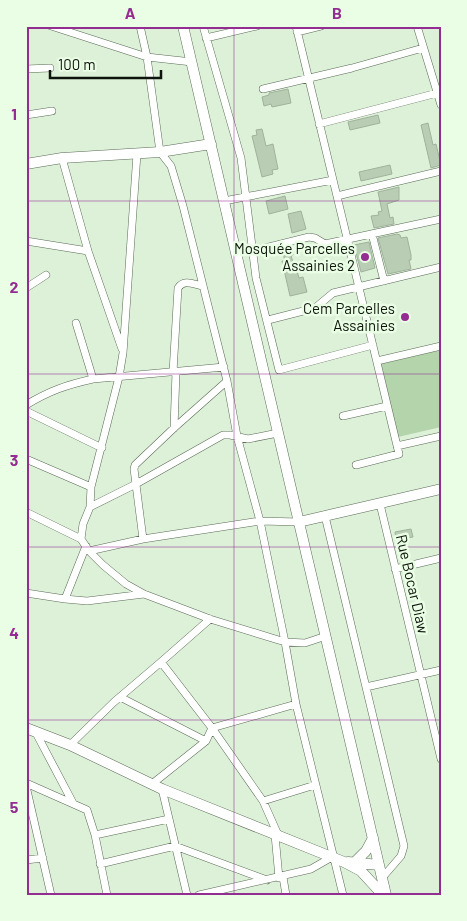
<svg xmlns="http://www.w3.org/2000/svg" width="467" height="921" font-family="Barlow,sans-serif">
<style>
.green{fill:#b4d4ac}
.building{fill:#b9ccb4;stroke:#a0b29b}
.lines{fill:none;stroke-linecap:round;stroke-linejoin:round}
.street-casing{stroke:#5a6b56;stroke-width:8}
.secondary-casing{stroke:#5a6b56;stroke-width:11}
.street{stroke:#fff;stroke-width:7}
.secondary{stroke:#fff;stroke-width:10}
.grid{fill:none;stroke:#942d92;stroke-width:1;stroke-opacity:0.55}
.poi-dot{fill:#942d92;stroke:#eafee5;stroke-width:2}
.labels{text-anchor:middle;dominant-baseline:central;stroke-width:5;stroke-linejoin:round;paint-order:stroke}
.poi-label{font-size:15px;fill:#0d140b;stroke:#eafee5;text-anchor:end}
.street-label{font-size:15px;fill:#0d140b;stroke:#eafee5}
.neatline{fill:none;stroke:#942d92;stroke-width:2}
.grid-label{font-size:16px;text-anchor:middle;font-weight:bold;fill:#942d92}
</style>
<rect width="100%" height="100%" fill="#ddf0d8"/>
<path class="green" d="M441,350V427L398,437L381,364Z"/>
<path class="building" d="M288,89L291,103L272,107L271,104L264,106L262,97L269,95V93Z
M378,115L380,123L350,130L348,122Z
M428,123L433,145L436,144L441,165L431,168L421,125Z
M262,129L266,146L273,144L278,169L272,170L273,174L262,177L252,136L257,135L256,130Z
M390,165L392,174L361,181L359,172Z
M399,187V200L387,204L390,218L393,217L394,224L374,228L371,216L379,215L378,212L382,211L378,192Z
M285,196L288,209L269,214L266,201Z
M301,211L306,229L292,233L288,214Z
M397,234L400,235L401,238L407,237L411,255V260H409L411,269L388,274L378,238Z
M369,242L375,268L361,272L354,245Z
M292,247L293,255H291L295,271H297L299,278L303,277L307,292L290,296L282,261H285L282,249Z
M411,529L413,537L396,540L395,532Z"/>
<g class="lines">
<g class="street-casing">
<path id="street" d="M51,26L147,57L192,62
M140,26L147,57L160,152L171,166L183,206L227,381L237,436L260,521L285,642L305,643L326,636
M203,26L241,158L256,278L279,370L373,345
M296,26L399,454L356,465
M417,26L441,105
M297,32L321,26
M206,38L257,26
M26,69L50,68
M263,89L352,68L423,48
M26,115L52,111
M319,124L441,92
M62,158L88,251L122,349
M337,196L441,171
M224,201L333,180
M372,234L384,281
M26,241L88,251
M252,251L309,237L315,238L325,244L441,219
M26,288L46,275
M268,320L315,308L333,293L441,267
M76,323L93,379
M377,361L441,346
M173,372L178,288C184,279 193,284 202,286
M26,405C49,391 66,385 93,379L224,367
M26,411L102,448
M343,416L387,406
M174,428L176,372
M397,446L441,436
M26,459L91,487L90,507L83,524L81,539L89,551L103,565L126,584L144,594L210,619L285,642L296,704
M91,487L119,377L123,353L137,154
M380,504L441,759
M90,507L136,484L223,435H230L248,439L278,433
M26,512L81,539
M325,516L404,846L401,856L382,878
M143,539L134,469L135,465L174,428L227,381
M89,551L143,539L260,521L299,522
M395,569L441,558
M26,593L65,599L86,546
M65,599L87,601L144,594
M210,619L161,662L212,728L263,801L279,837
M366,687L441,670
M120,697L206,741
M35,731L73,803
M70,745L114,702L161,662
M26,783L87,810L95,835L107,895
M152,784L206,741L212,728L296,704L343,895
M26,786L51,895
M162,789L187,895
M263,801L315,785
M95,835L169,819
M275,835L279,878
M26,860L43,858
M100,864L175,846L267,880
M283,877L286,895
M199,895L311,869L332,857"/>
</g>
<g class="secondary-casing">
<path id="secondary" d="M183,26L386,895
M26,164L62,158L160,152L211,144
M299,522L441,489
M26,728L70,745L162,789L344,862L361,871L383,895
M348,862L379,865
M355,862L366,851L373,838"/>
</g>
<use href="#street" class="street"/>
<use href="#secondary" class="secondary"/>
</g>
<path class="grid" d="M234,26V895M26,201H441M26,374H441M26,547H441M26,720H441"/>
<g class="poi-dot">
<circle cx="365" cy="257" r="5"/>
<circle cx="405" cy="317" r="5"/>
</g>
<g class="labels">
<g class="poi-label">
<text x="355" y="248">Mosquée Parcelles<tspan x="355" dy="17">Assainies 2</tspan></text>
<text x="395" y="308">Cem Parcelles<tspan x="395" dy="17">Assainies</tspan></text>
</g>
<g class="street-label">
<text transform="translate(413 584) rotate(77)">Rue Bocar Diaw</text>
</g>
</g>
<rect width="467" height="921" fill="none" stroke="#eafee5" stroke-width="55"/>
<path d="M50 70v8h111v-8" fill="none" stroke="#0d140b" stroke-width="2.5"/>
<text x="58" y="70" font-size="15" fill="#0d140b" stroke="#eafee5" stroke-width="4" paint-order="stroke">100 m</text>
<rect x="28" y="28" width="412" height="866" class="neatline"/>
<g class="grid-label">
<text x="130" y="19">A</text>
<text x="337" y="19">B</text>
<text x="14" y="120">1</text>
<text x="14" y="293">2</text>
<text x="14" y="466">3</text>
<text x="14" y="639">4</text>
<text x="14" y="813">5</text>
</g>
</svg>
